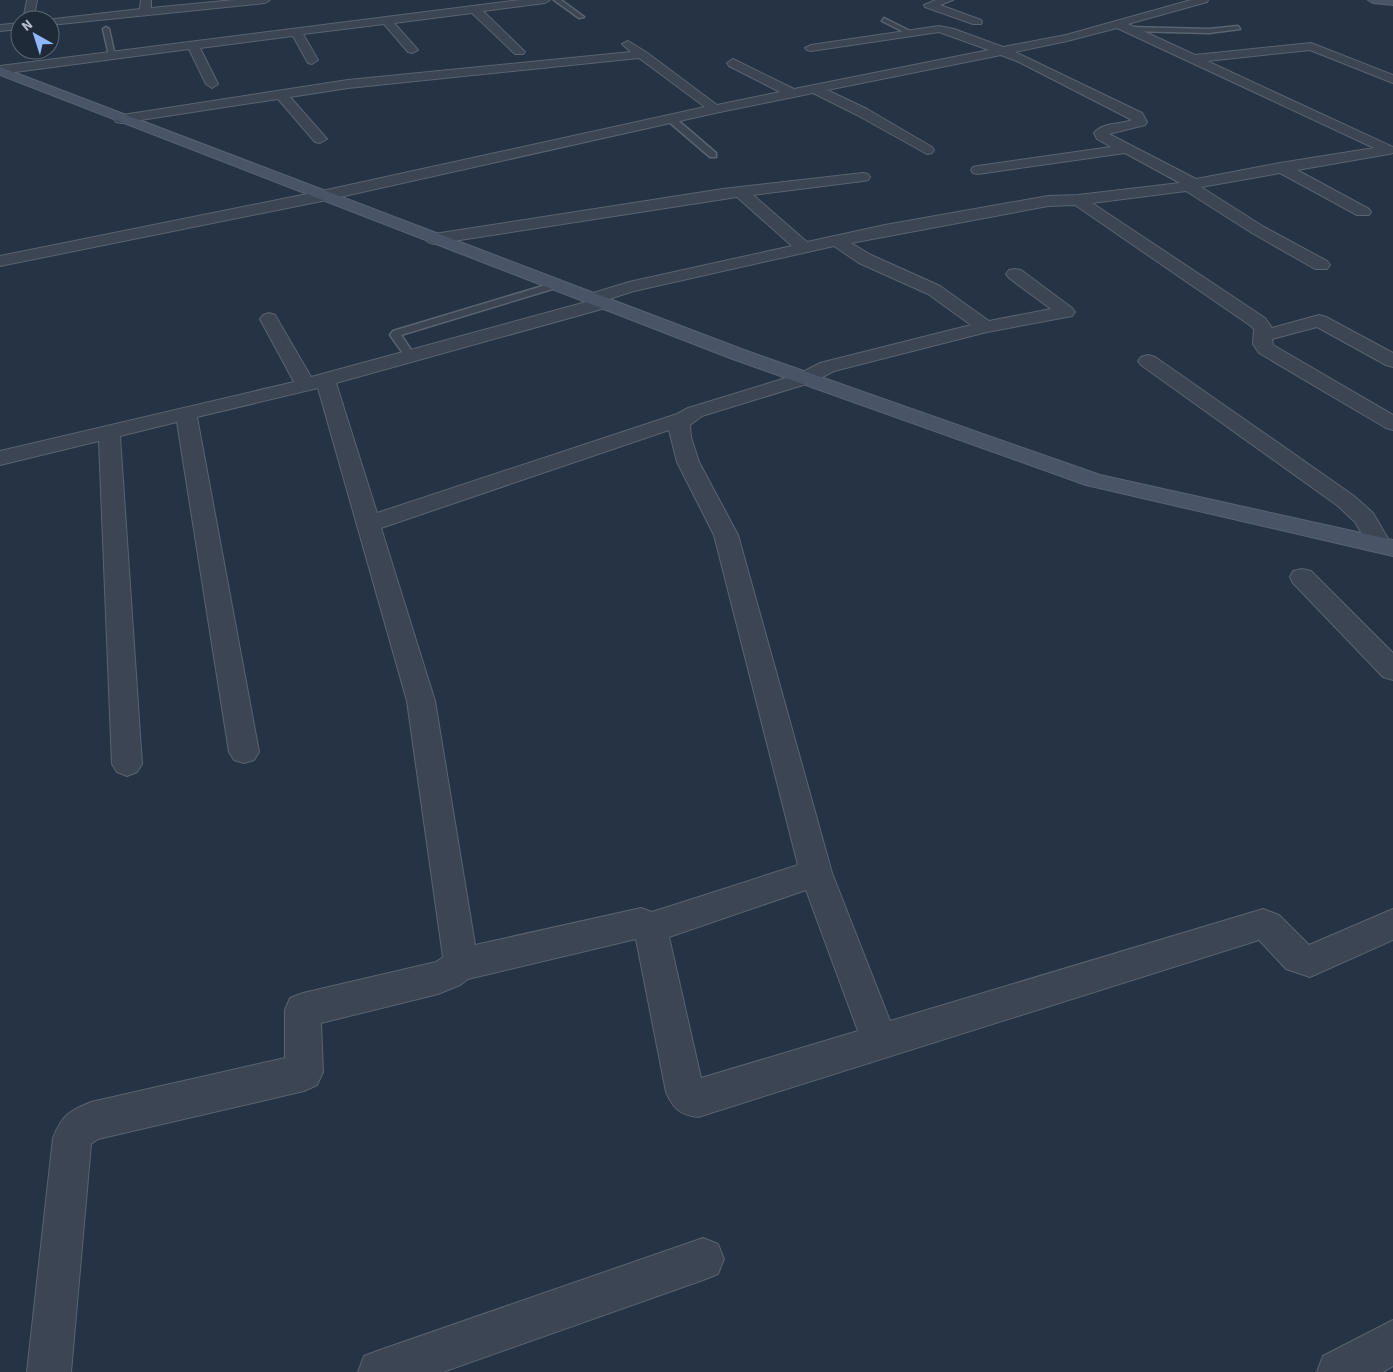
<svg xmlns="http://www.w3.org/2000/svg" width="1393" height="1372" font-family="'Source Sans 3',sans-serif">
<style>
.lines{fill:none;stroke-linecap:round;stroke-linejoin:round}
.lane-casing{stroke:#596371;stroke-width:3}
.street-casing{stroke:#596371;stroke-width:2}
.secondary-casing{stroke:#596371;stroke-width:2}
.lane{fill:#3b4554;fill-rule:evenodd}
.street{fill:#3b4554;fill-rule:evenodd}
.secondary{fill:#495467;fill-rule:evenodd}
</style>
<rect width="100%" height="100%" fill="#263344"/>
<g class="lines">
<g class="lane-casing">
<path id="lane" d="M554,0H561L584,17L579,18Z
M884,18L914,33L915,34L910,35L882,21Z
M1238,26L1240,29L1209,33L1129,31L1126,29L1129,27L1209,29Z
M106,27L109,29L115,56L112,58L109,56L103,29Z
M668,117H674L716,153V157H710L668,121Z
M556,282L561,285L559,287L401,335L416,357L415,359H407L390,335L393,331Z"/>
</g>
<g class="street-casing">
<path id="street" d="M27,0H37L33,20H23Z
M141,0H151V8L234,0H270L265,3L50,25V20H46L140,9Z
M520,0H550L545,3L483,11L523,50L525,52L523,54H515L472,13L394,23L418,50L412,53L408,52L384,24L303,34L318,60L312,64L308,63L293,36L200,48L218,84L212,88L206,84L189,49L0,74V66Z
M936,0H953L940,5L981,20L982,22L981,24H973L925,7L924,5Z
M1191,0H1208L1207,2L1128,24L1195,55L1311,43L1393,75V83L1310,50L1207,61L1393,147V153L1389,154L1297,170L1369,209L1371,212L1369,215H1357L1280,173L1201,187L1264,227L1327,261L1330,265L1327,269H1315L1252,233L1186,191L1092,203L1265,318L1272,328L1319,315L1326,317L1393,353V367L1386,365L1317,327L1272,339L1273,345L1393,415V430L1386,428L1259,353L1253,344L1254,329L1251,326L1075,205L1048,206L851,243L871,255L940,286L989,321L1051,309L1009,278L1006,274L1009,270L1015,269L1021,270L1072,308L1075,312L1072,316L987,332L834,371L813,382L702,416L690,425L691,437L699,462L738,535L832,873L890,1021L1263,909L1279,915L1309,945L1393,909V940L1310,977L1286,969L1259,940L698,1117C680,1115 673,1108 666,1092L636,939L468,979L460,985L438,994L321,1023L323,1072L317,1085L304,1091L98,1139L91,1144L71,1372H27L53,1138C62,1115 69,1111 91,1102L285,1058V1010L290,998L303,993L436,962L443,957L407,701L318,388L197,417L259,752L254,760L244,763L234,760L229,752L177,422L120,436L142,764L137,772L127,776L117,772L112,764L99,441L0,465V451L294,382L260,319L263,315L269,313L275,315L311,377L586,302L584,299L587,295L629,282L792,246L737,197L434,244L428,242L426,239L428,236L434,234L723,189L863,173L868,174L870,177L868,180L863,181L753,195L807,242L885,225L1048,196L1078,195L1180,183L1125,153L978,174L973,173L971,170L973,167L978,166L1111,147L1097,139L1094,133C1103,122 1120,125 1132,120L1019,62L1001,55L827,90L867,109L932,147L934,150L932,153L927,154L857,115L813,93L715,113L322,201L0,266V256L322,191L705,107L639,58L348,88L290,97L327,139L320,143L315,142L278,99L121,123L116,122L114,119L116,116L348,80L631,52L622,44L628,41L646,52L717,105L780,92L729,66L727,63L733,59L794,89L989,50L939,32L811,51L807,50L805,48L811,45L939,26L954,29L1003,47L1066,35ZM1117,28L1374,148L1280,163L1196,179L1109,134L1145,125L1147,122L1142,113L1015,52L1067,41ZM834,246L859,263L928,294L971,325L820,363L799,374L688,408L677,414L377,513L336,383L609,307L612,303L609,299L634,291ZM669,430L677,462L714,535L798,865L652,912L641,908L475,945L435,701L381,528ZM806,890L858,1031L701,1078L669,937Z
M20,23V29L0,31V25Z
M1148,355L1155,357L1354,496L1373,513L1391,544L1387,549L1379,552L1371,549L1355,522L1338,506L1141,365L1138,361L1141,357Z
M1302,569L1311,571L1393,653V680L1383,677L1293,583L1290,577L1293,571Z
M703,1238L718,1244L724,1259L718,1274L703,1280L443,1372H358L364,1356L380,1350Z
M1393,1320V1366L1383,1372H1317L1323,1356Z"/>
</g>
<g class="secondary-casing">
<path id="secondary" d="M1368,0H1393V5L1373,3Z
M0,67L744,350L1100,475L1393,540V556L1086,485L730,358L0,75Z"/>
</g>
<use href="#lane" class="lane"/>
<use href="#street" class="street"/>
<use href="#secondary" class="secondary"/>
</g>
<g transform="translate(35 35) rotate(321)"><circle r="24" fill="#1f2a39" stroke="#5c6674"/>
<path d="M0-4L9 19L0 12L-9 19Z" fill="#8fb8fc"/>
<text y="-8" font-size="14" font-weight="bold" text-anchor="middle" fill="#b8c0cd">N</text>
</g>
</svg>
